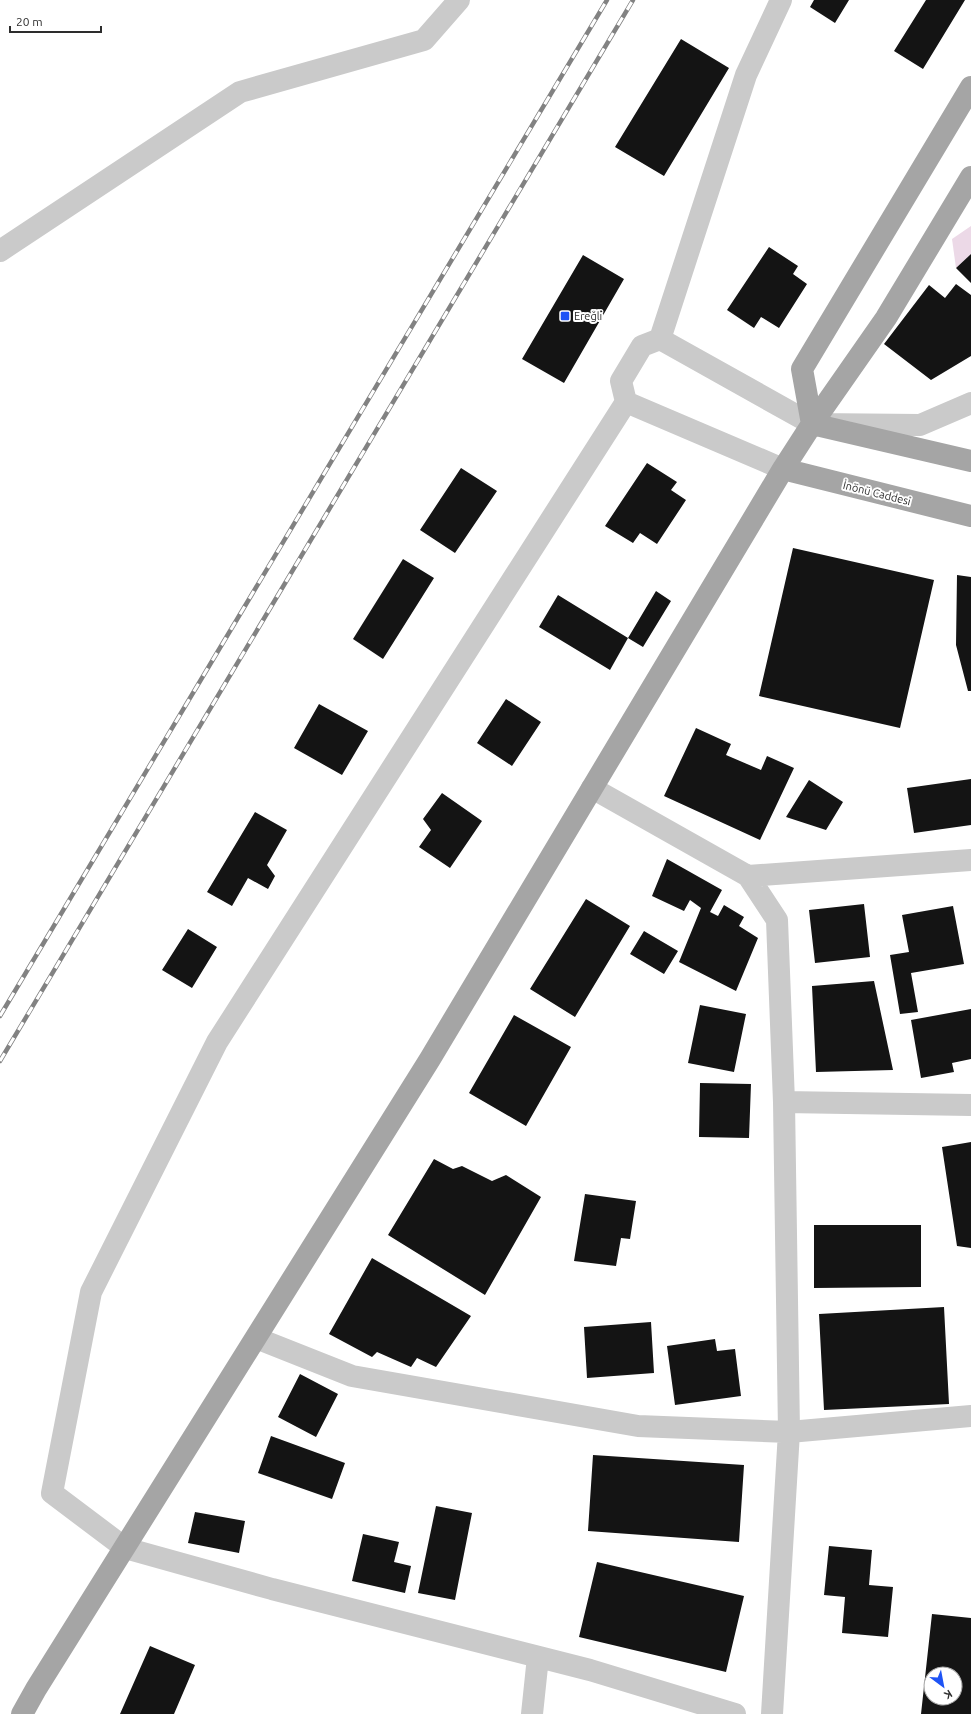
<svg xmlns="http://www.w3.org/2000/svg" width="971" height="1714" font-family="Ubuntu,sans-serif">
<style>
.green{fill:#ecd9e7}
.building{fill:#141414;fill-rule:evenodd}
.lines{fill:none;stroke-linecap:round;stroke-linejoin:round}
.minor{stroke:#cacaca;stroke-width:22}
.major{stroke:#a5a5a5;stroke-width:22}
.rail-casing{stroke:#828282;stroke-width:4.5}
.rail{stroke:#fff;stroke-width:3;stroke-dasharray:9;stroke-linecap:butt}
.poi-dot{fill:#1e53f5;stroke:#fff;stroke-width:1.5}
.labels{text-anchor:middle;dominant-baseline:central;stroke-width:4;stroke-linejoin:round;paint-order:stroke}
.poi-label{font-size:11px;fill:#2d2d2d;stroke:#fff;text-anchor:start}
.street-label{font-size:11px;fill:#2d2d2d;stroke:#fff}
</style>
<rect width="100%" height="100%" fill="#fff"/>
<path class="green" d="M971,226V254L956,268L952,239Z"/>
<path class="building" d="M814,0H849L835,23L810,7Z
M926,0H965L923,69L894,51Z
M681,39L729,68L664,176L615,147Z
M769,247L798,266L793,274L807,284L779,328L761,317L754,328L727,310Z
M971,254V283L956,268Z
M583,255L624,279L564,383L522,359Z
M956,284L971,295V356L931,380L884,344L929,285L945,298Z
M647,463L677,482L671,490L686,500L657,544L640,533L633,543L605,526Z
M461,468L497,491L455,553L420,530Z
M793,548L934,580L900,728L759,696Z
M403,559L434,578L383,659L353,639Z
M957,575L971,577V691H968L956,645Z
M656,591L671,601L643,647L628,638Z
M558,595L628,638L610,670L539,627Z
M506,699L541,722L512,766L477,743Z
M319,704L368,731L342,775L294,748Z
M696,728L731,744L726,755L761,770L767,756L794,768L760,840L664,796Z
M971,779V825L914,833L907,788Z
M809,780L843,802L826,830L786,817Z
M442,793L482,821L450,868L419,847L431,830L423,819Z
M255,812L287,830L267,865L275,876L268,889L248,878L232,906L207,892Z
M667,859L722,890L710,912L718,916L724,905L744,917L739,926L758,938L736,991L679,962L701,908L690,900L684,911L652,896Z
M586,899L630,926L575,1017L530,989Z
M864,904L870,957L815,963L809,910Z
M953,906L964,964L911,973L918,1012L900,1014L890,955L909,952L902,915Z
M188,929L217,947L192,988L162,970Z
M644,931L678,951L664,974L630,954Z
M874,981L893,1070L816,1072L812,986Z
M700,1005L746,1014L734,1072L688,1063Z
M971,1009V1059L952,1063L954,1072L921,1078L911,1020Z
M514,1015L571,1047L526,1126L469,1093Z
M700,1083L751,1084L749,1138L699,1137Z
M971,1142V1248L957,1246L942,1147Z
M434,1159L453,1169L462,1166L492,1181L506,1175L541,1197L485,1295L388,1235Z
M585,1194L636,1201L630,1239L621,1238L616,1266L574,1261Z
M814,1225H921V1287L814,1288Z
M372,1258L471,1316L436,1367L417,1358L411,1367L377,1352L372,1357L329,1334Z
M944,1307L949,1404L824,1410L819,1314Z
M651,1322L654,1373L587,1378L584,1327Z
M715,1339L717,1351L735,1349L741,1396L675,1405L667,1346Z
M300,1374L338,1394L316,1437L278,1417Z
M271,1436L345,1463L332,1499L258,1473Z
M593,1455L744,1465L739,1542L588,1531Z
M436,1506L472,1513L455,1600L418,1593Z
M195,1512L245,1521L239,1553L188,1543Z
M363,1534L399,1542L394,1562L411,1566L405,1593L352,1581Z
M829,1546L872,1550L869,1585L893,1587L888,1637L842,1633L845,1597L824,1595Z
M597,1562L744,1596L726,1672L579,1637Z
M932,1614L971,1618V1714H921ZM931,1674H955V1698H931Z
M150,1646L195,1665L174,1714H120Z"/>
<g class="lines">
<path class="minor" d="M0,251L240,92L424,40L459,0
M660,339L746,75L781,0
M626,402L217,1042L91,1292L52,1493L125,1548L272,1589L590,1670L735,1714
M783,469L626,402L621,381L642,346L660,339L812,424L920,425L971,403
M592,788L748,876L777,920L784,1102L789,1432L772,1714
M748,876L971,860
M784,1102L971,1105
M256,1338L352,1376L638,1426L789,1432L971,1416
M532,1714L538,1657"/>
<path class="major" d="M812,424L802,369L971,87
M812,424L971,461
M783,469L971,516
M22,1714L36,1689L430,1059L783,469L812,424L886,318L971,177"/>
<g class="rail-casing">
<path id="rail" d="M0,1016L607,0
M0,1061L633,0"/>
</g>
<use href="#rail" class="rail"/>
</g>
<rect class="poi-dot" x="560" y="311" width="10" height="10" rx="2"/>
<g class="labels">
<g class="poi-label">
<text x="574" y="316">Ereğli</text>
</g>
<g class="street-label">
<text transform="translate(877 493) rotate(14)">İnönü Caddesi</text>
</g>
</g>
<g transform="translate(943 1686) rotate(148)"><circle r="19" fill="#ffffff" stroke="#ababab"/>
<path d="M0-3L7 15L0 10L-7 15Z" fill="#1e53f5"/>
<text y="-6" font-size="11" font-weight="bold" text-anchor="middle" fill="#2d2d2d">K</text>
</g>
<path d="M10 26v6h91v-6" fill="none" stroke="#2d2d2d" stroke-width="2"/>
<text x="16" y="26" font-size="12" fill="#2d2d2d" stroke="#ffffff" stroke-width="3" paint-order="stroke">20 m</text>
</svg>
